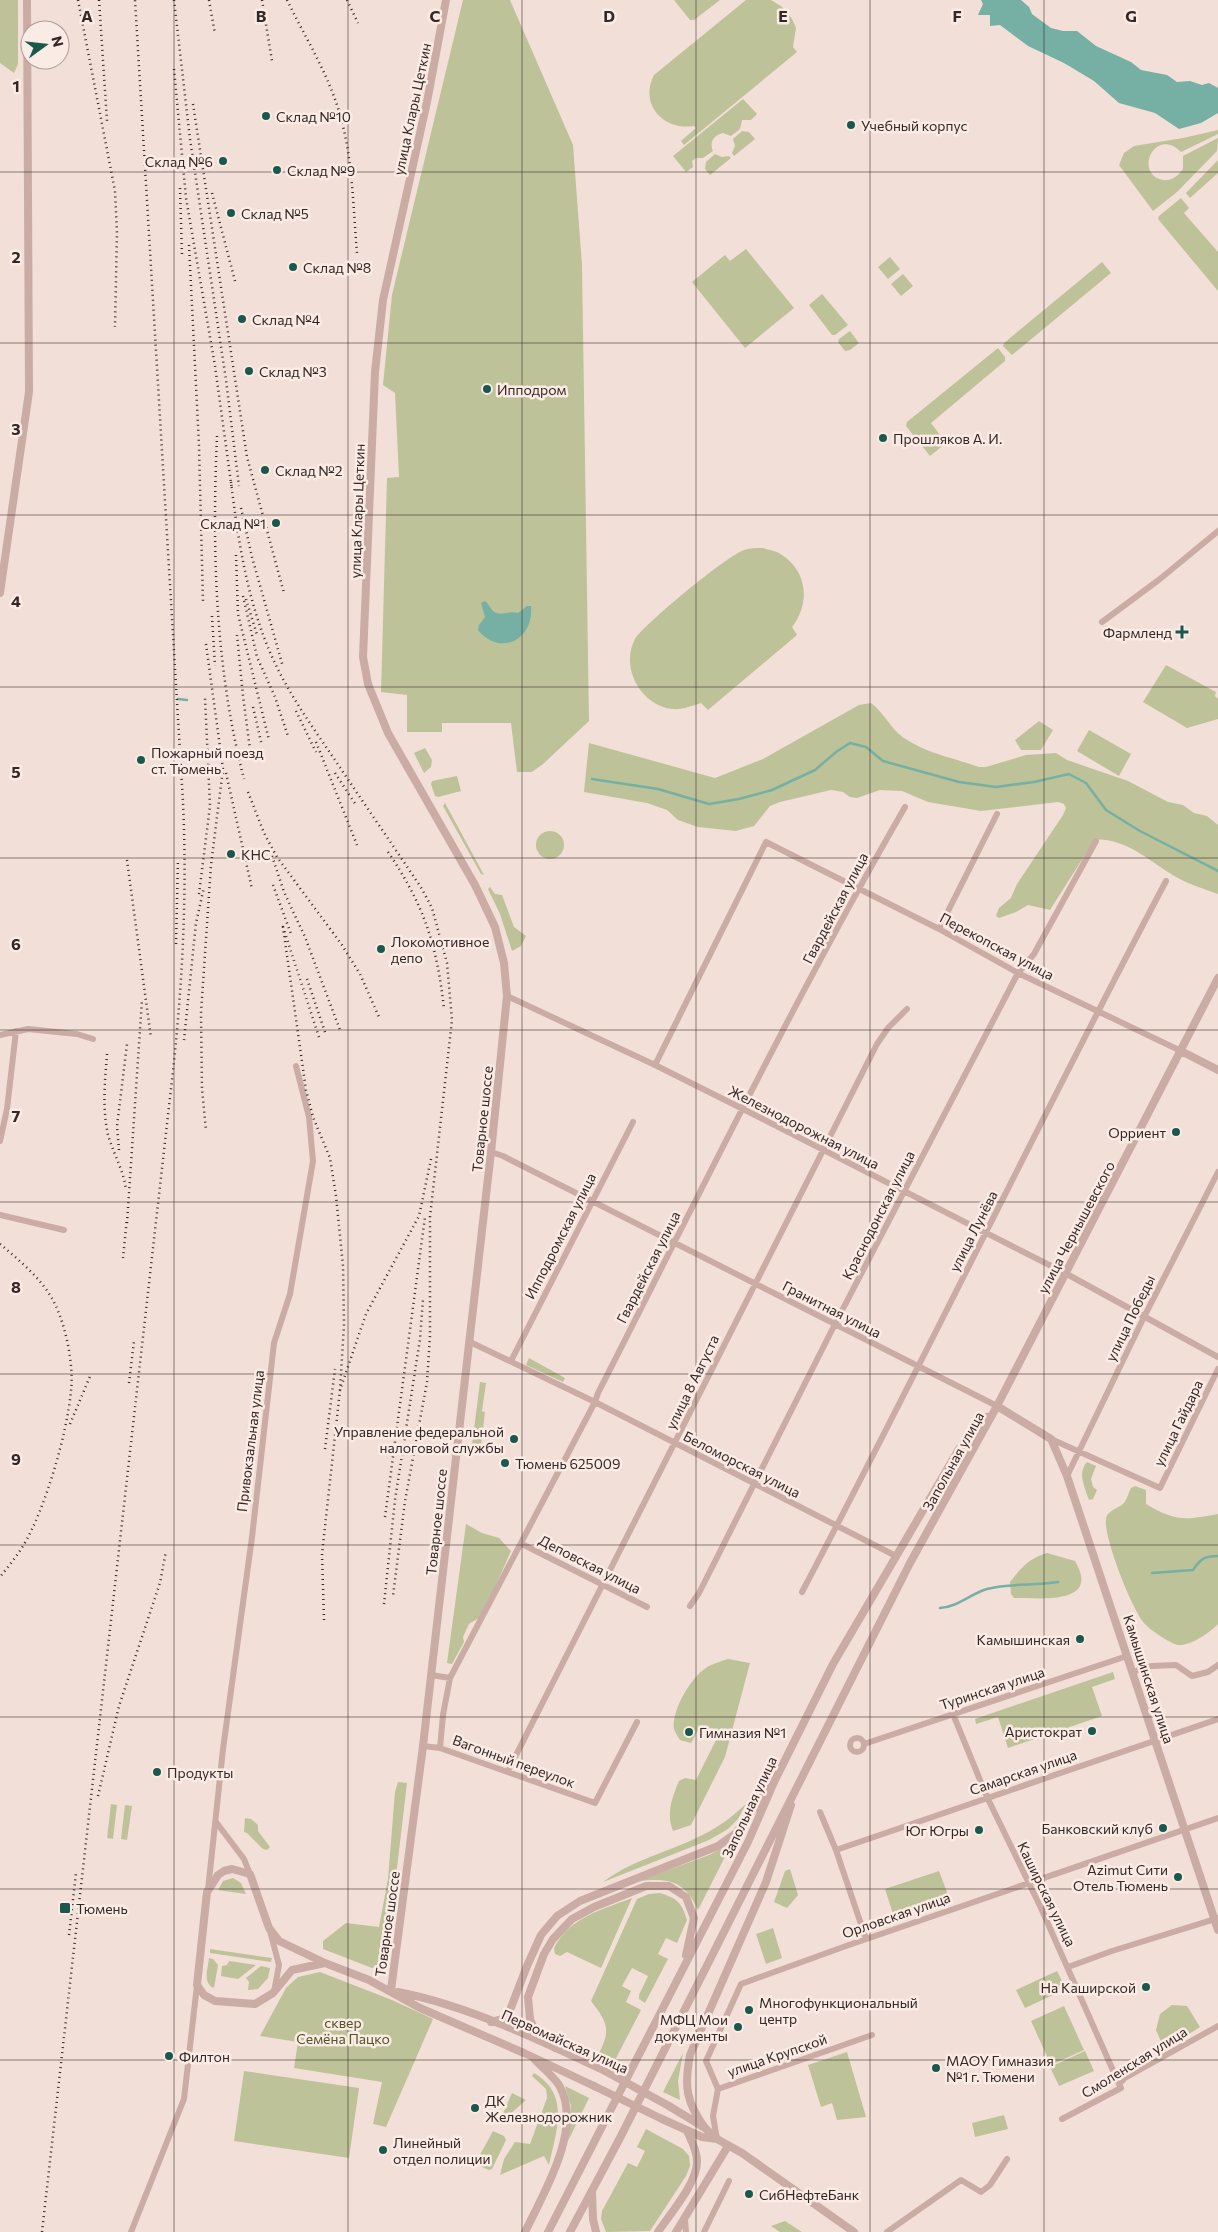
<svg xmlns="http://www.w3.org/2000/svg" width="1218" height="2232" font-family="Commissioner,sans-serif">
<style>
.green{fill:#bec298}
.water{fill:#76b0a4}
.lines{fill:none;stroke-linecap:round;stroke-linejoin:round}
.stream{stroke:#76b0a4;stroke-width:2.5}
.minor{stroke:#caaca4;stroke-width:6}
.tertiary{stroke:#caaca4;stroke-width:8}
.rail{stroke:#352726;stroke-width:2.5;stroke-dasharray:1 4;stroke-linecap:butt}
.tertiary-bridge{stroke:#caaca4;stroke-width:8}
.grid{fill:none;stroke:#352726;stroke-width:1;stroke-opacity:0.55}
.poi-dot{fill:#1a584d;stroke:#faebe4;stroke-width:2}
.labels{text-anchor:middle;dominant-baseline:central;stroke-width:5;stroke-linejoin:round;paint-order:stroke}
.street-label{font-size:14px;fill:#352726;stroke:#faebe4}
.poi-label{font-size:14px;fill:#352726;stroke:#faebe4;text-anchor:start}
.park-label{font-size:14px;fill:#4f5529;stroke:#faebe4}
.grid-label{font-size:16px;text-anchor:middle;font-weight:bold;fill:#352726;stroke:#faebe4;stroke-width:5;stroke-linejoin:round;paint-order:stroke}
</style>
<rect width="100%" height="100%" fill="#f2dfd8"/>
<path class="green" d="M0,0H18V64L14,73L0,63Z
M463,0H510L573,145L582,265L589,721L543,764L532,772H517L511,723H442V732H407V695L381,692L387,478L399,477L395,393L383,385L392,295Z
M674,0H720L694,20H690Z
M746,0H771L781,6L792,19L796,28L793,47L797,52L684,145L681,141L696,128L694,126C663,131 639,104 654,75Z
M743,99L757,114L751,120H742L740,129L731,136L723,133C714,135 709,142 713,151L703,158H696L692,161L693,167L686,172L673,156Z
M1218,130V134L1181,152C1155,126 1133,174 1163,180C1172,181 1178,176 1183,169V156L1218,138L1217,151L1177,192L1153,211L1119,165L1124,153L1134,146L1183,138Z
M742,131L749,132L755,139L734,156L732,153L735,146L733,139Z
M715,154L722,157L729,156L731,158L710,175L705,169L706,162Z
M1218,160V173L1190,198L1186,193Z
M1181,198L1189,208L1184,213L1218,252V291L1158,219L1159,216Z
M746,249L794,308L745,348L692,282L725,255L730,261Z
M890,257L900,269L888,279L878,267Z
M1102,262L1111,273L1012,355L1003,346L1004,343Z
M903,274L913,286L901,296L891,284Z
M822,294L848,325L835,335H832L809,305Z
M850,331L859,343L850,350L845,351L838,342L839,339Z
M998,348L1005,357V361L931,423L946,443L930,456L906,426L907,422Z
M763,548C769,550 777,551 782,555C808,572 810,604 792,627L797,635L708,710L701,703C692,706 682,710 672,709C640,705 620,667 635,639C644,624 728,555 744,550C750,548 757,548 763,548Z
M1166,665L1216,692L1215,696L1218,699V719L1187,728L1143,702Z
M871,703C883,712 889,725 899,734C920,752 954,758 979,767H986L1026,755L1056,753L1067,760L1128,781L1168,802L1183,805L1194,813L1207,816L1218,825V894C1205,889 1190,885 1178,878C1149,862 1131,840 1095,839L1050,910L1028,905L1016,912L999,918L996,916L999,908L1011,898L1017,884L1063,815L1066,808L1064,804L1058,802L981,811L928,802L902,791L880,790L857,798L850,797L843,792L831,790L780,802L770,806L754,826L736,831L698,827L678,820L667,810L647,803L584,792L589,743L715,778L763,759L859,705Z
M1039,721L1053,730L1041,750H1021L1015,740Z
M1089,730L1131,754L1119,776L1077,751Z
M425,748L432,760L431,767L424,773L414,753Z
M457,776L461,791L438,797L435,796L431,784L432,781Z
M445,803L484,875L481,874L443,806Z
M536 845a14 14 0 1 1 28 0a14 14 0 1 1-28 0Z
M490,887L495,894L502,895L514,927L526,936L521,946L512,951L500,914L488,889Z
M529,1358L565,1378L563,1382L526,1365Z
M480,1382L486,1383L482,1411L485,1412L480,1454L471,1453Z
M1087,1462L1096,1466L1091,1479L1093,1487L1097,1490L1093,1499L1089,1500C1085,1488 1077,1473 1087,1462Z
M1135,1486L1146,1490V1504C1177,1522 1184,1520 1218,1514V1624C1209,1633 1191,1646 1178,1645C1173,1645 1150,1630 1146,1625C1133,1613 1103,1536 1106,1519C1107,1510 1120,1508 1125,1502C1127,1498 1129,1492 1131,1488Z
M466,1524L482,1533L499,1538L511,1551L482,1616L469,1624L463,1637L464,1642L452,1664L447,1663Z
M1047,1553L1075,1561C1101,1605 1041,1598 1014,1598L1011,1594L1010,1582C1021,1568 1029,1558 1047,1553Z
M728,1659L750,1663L725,1757L691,1825L673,1831C666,1813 672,1798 679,1781L685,1778L696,1780L717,1738V1734L713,1729L701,1725L691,1743L680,1740C678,1737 675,1732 674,1729C671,1710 693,1674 709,1666C715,1663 722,1661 728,1659Z
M1113,1672L1115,1679L1092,1687L1102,1716L1008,1748L998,1717L976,1724L975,1719Z
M398,1782L407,1783L386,1961L381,1966L372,1968L323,1949V1941L346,1923L379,1927L388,1879L395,1792Z
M111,1804L117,1805L113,1839L107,1838Z
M746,1804L738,1819L728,1829L709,1840L603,1882C636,1857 679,1850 715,1828C727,1821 736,1813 746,1804Z
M125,1805L132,1806L127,1840L121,1839Z
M245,1818L251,1819L258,1825V1831L270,1847L267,1850L263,1849L247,1833L244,1832Z
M732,1843L698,1910C685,1881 669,1878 639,1881L709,1855Z
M790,1869L798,1895L787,1908L774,1902L785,1871Z
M939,1871L948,1895L893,1914L885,1889Z
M233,1878L241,1883L246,1894L218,1890L223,1881Z
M660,1893C677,1898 682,1903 687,1920L677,1943L666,1938L658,1954L668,1959L645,2003L639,1999V1995L648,1976L632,1968L622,1986L631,1991L626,2002L641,2010L612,2066L597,2057C611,2031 609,2024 591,2001L637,1899L649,1894Z
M632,1898L601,1968L567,1952L560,1956L555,1954L554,1948C570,1917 601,1910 632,1898Z
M773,1928L782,1958L766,1964L756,1934Z
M210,1949L272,1958L271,1962L210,1953Z
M209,1958L213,1959L218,1965L214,1988C202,1983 208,1969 209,1958Z
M229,1961L256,1965L238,1979L221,1976L222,1966L227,1965Z
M261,1966L270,1968L268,1978L258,1989L248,1990L249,1982L246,1978Z
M1057,1971L1066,1989L1025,2008L1016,1990Z
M320,1972L392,2000L433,2019L386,2127L373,2124L382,2082L294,2068L298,2042L260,2036L286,1988L298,1977Z
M1172,2005L1187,2006L1200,2027L1172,2045L1162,2044L1156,2030L1160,2014Z
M1064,2006L1084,2050L1051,2065L1031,2021Z
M1085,2051L1094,2071L1059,2086L1050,2067Z
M847,2052L866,2117L837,2120L832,2103L821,2107L808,2065Z
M683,2053L678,2081L680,2100L663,2092Z
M244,2071L359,2088L349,2158L234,2141Z
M534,2073C571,2095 556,2131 549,2165L544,2156L500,2175L504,2159L515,2142L530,2144L547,2098L546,2089L532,2076Z
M565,2086L589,2098L568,2141L571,2106Z
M512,2093L526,2100L498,2125Z
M1004,2115L1008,2129L975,2137L972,2123Z
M646,2129L683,2149L689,2156L690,2166L686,2176L650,2231L606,2232L601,2219L602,2211L628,2163L637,2167L645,2151L637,2147Z
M493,2131L504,2136L506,2140L492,2169L489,2170L475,2164Z
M785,2221L802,2232H780L771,2226Z"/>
<path class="water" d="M981,0H1021L1029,7L1032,14L1051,28L1063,31H1077L1096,46L1131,62L1141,70L1167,75L1177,82L1190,81L1202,85L1209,83L1218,88V113L1201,123L1179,129L1155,113L1119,103L1094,81L1064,63L1028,46L1000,25L990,26V15H978L983,4Z
M485,601C489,604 490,608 493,611C500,617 510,610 518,613L527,606H531C534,640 500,657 478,630L479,625L485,617L481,603Z"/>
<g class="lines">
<path class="stream" d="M178,699L187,700
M592,779L658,789L709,804L739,799L772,790L815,770L836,752L850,743L866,747L883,761L959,782L996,787L1034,782L1069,774L1086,783L1106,810L1140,831L1218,871
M1152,1573L1193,1570C1200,1559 1205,1556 1218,1556
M940,1608C958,1607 970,1594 987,1589C1010,1583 1034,1586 1058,1582"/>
<path class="minor" d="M1102,622L1160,579L1218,531
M939,929L997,814
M507,996L655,1065L743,1109L1065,1273L1218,1357
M0,1035L28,1029L77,1034L93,1039
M655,1065L766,842L939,929L1018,973L1181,1051
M0,1141L7,1109L16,1031
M491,1152L503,1156L997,1406
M0,1215L64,1230
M470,1342L595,1402L896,1556
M511,1361L633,1122
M1051,1439L1160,1488L1218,1369
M1067,1476L1144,1317L1218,1172
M522,1544L647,1607
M802,1592C926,1357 1041,1117 1166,881
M690,1606L699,1593L835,1324L1018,973L1034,954L1096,841
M1133,1672L1151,1666L1176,1665L1192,1676L1208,1672L1218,1665
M431,1675L450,1678
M953,1714L987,1797L1041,1908L1119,2084
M850 1745a7 7 0 1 1 14 0a7 7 0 1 1-14 0Z
M864,1744L1127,1656
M423,1746L440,1748L595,1803L637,1722
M440,1748L443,1715L450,1678L595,1402L598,1393C698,1197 795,998 905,807
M508,1771L877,1044L888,1028L907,1009
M820,1812L836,1850L866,1939
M216,1822L244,1859L250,1874
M836,1850L1218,1719
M208,1890L223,1749L252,1537L274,1343L290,1294L313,1161L309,1117L296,1066
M270,1931L279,1965L274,1992
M1068,1967L1112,1951L1218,1918
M718,2089L872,2035
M1062,2119L1121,2088L1119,2084L1125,2078L1218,2026
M717,2139L713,2116L718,2089L706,2061L741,1984L846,1946L1218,1818
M685,2220L686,2232
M131,2232L184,2099L197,1985
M704,2232L729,2181
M887,2232L961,2180L981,2192L990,2185L1007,2159"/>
<path class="tertiary" d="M0,593L29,392L27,0
M1181,1051L1218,1070
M997,1406L1051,1439L1067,1476L1218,1930
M325,1963L279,1941L269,1928L250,1874L232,1869L224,1871L218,1875L207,1892L197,1985L204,1995L215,2001L255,2004L273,1993L292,1970L325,1963L369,1980L420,2008L524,2053L594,2086
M391,1990L423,1746L491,1152L507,996L504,963L495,927L475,885L388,733L368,684L363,657L375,372L383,300L427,102L446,0
M398,1992C466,2005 542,2041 605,2071
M491,2022L503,2019L510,2010L527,1966L541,1935L557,1916L580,1901L718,1846L736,1833L769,1788
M555,2048L535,2031L530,2019L528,1997L544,1954L553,1939L572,1919L594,1907L646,1886H669L686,1897L694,1918L686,1955
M669,2106L705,2128L717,2139L742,2153L854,2232
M662,2119L702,2137L717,2139
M705,2128C686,2102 684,2086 690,2055L766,1882L791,1805
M592,2192L593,2219L596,2232
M525,2232C543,2194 584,2128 559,2085C553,2076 542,2067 535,2060
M548,2232L748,1842L775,1780L833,1664L959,1449L987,1417
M570,2232L621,2136L910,1563L997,1406L1218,978
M658,2232C670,2214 698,2182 697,2161C697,2150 691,2140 687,2131
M676,2232L728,2146"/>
<path class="rail" d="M78,0L115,191L117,233L115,327
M99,0L107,121
M174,0L190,139L226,380L239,486
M209,0L215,34
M262,0L272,61
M287,0C305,37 329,75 340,115C353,159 353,208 357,253
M347,0L358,23
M174,69L186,198L215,366L232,490
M193,104L247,457L284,593
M180,188L182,256
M212,193L235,281
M189,245L199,446L203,602
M217,436C212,550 215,668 244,779
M231,482C238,539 246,592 267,645C284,688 312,726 337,763C365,805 394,847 422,889L432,908L447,963L452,1020L430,1217V1336L427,1382L405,1501L393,1596
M241,508L252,557L283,667
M236,555L238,614L269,740
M243,596L257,657L275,697L288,736
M246,599L257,635
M212,616L215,666
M237,635L243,696L250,749
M206,644L223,769L211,865L201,1013L202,1089L206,1130
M253,707L262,746
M296,711L316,752
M316,742L357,845
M226,773L252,889
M335,773L356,805
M248,792L264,833L277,857L342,945L360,974L379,1017
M388,852C424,905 437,945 444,1009
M272,856L284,892L305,937L340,1030
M127,860L151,1038
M273,885L291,934
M199,894L210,806L205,698
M176,944L178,859
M307,979L326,1035
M319,1037L283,927L306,1090L313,1117L330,1158L336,1196L343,1266L344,1325L340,1390
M184,1040L196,923L204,887
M107,1054C105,1081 102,1107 108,1135C113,1153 124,1171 126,1190
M119,1150L117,1126L127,1044
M127,1223L142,1000
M0,1244C20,1261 42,1279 54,1302C66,1326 74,1365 71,1391C67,1434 45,1510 23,1546C16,1557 8,1567 0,1577
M123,1258L127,1218
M129,1383L134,1341
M70,1424L91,1374
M325,1449L335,1369
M385,1517L425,1217
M384,1604L395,1500L420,1339L423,1299
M324,1620L322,1554L340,1390L366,1314L419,1216L431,1159
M98,1796L119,1706L160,1583L166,1551
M69,1935L76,1873
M42,2232L174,1062C183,973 187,890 183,802L135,0"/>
<path class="tertiary-bridge" d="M605,2071L669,2106
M594,2086L662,2119"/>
</g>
<path class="grid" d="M174,0V2232M348,0V2232M522,0V2232M696,0V2232M870,0V2232M1044,0V2232M0,172H1218M0,343H1218M0,515H1218M0,687H1218M0,858H1218M0,1030H1218M0,1202H1218M0,1374H1218M0,1545H1218M0,1717H1218M0,1889H1218M0,2060H1218"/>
<g class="poi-dot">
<circle cx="266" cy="116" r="5"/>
<circle cx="851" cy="125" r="5"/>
<circle cx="223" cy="161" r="5"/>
<circle cx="277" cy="170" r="5"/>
<circle cx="231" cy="213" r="5"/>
<circle cx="293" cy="267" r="5"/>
<circle cx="242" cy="319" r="5"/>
<circle cx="249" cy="371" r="5"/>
<circle cx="487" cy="389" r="5"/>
<circle cx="883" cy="438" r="5"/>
<circle cx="265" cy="470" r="5"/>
<circle cx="276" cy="523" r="5"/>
<path d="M1179.5 624.5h5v5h5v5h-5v5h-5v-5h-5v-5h5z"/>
<circle cx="141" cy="760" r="5"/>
<circle cx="231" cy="854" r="5"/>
<circle cx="381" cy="949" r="5"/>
<circle cx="1176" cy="1132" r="5"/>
<circle cx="514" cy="1439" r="5"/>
<circle cx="505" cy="1463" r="5"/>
<circle cx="1080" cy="1639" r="5"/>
<circle cx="1092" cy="1731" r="5"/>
<circle cx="689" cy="1732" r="5"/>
<circle cx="157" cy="1772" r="5"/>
<circle cx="1163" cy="1828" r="5"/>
<circle cx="979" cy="1830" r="5"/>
<circle cx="1178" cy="1877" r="5"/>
<rect x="59" y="1902" width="12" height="12" rx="2.5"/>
<circle cx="1146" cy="1987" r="5"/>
<circle cx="749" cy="2010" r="5"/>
<circle cx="738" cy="2027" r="5"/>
<circle cx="169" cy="2056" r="5"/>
<circle cx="936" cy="2068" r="5"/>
<circle cx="475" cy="2108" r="5"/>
<circle cx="383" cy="2150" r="5"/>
<circle cx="749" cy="2194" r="5"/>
</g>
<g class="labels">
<g class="street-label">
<text transform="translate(412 109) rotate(-78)">улица Клары Цеткин</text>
<text transform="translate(357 511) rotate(-88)">улица Клары Цеткин</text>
<text transform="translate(835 908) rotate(-62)">Гвардейская улица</text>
<text transform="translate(997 946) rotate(28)">Перекопская улица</text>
<text transform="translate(482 1119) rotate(-84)">Товарное шоссе</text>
<text transform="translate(804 1127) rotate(27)">Железнодорожная улица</text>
<text transform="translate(878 1215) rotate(-63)">Краснодонская улица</text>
<text transform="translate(1076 1227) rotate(-62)">улица Чернышевского</text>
<text transform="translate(973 1231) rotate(-63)">улица Лунёва</text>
<text transform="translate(560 1236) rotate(-63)">Ипподромская улица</text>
<text transform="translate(648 1267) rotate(-63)">Гвардейская улица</text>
<text transform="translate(832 1309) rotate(27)">Гранитная улица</text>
<text transform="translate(1130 1318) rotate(-64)">улица Победы</text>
<text transform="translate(692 1382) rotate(-64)">улица 8 Августа</text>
<text transform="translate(1178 1423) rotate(-64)">улица Гайдара</text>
<text transform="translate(250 1441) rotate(-83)">Привокзальная улица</text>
<text transform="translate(953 1461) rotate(-61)">Запольная улица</text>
<text transform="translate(742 1464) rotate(27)">Беломорская улица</text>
<text transform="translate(436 1522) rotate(-84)">Товарное шоссе</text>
<text transform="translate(590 1564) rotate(27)">Деповская улица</text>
<text transform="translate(1149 1679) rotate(72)">Камышинская улица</text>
<text transform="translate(992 1688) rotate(-18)">Туринская улица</text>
<text transform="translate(514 1761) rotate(20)">Вагонный переулок</text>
<text transform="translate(1023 1772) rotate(-19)">Самарская улица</text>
<text transform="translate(749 1807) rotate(-65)">Запольная улица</text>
<text transform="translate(1047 1894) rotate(64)">Каширская улица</text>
<text transform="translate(896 1915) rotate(-19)">Орловская улица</text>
<text transform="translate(387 1924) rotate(-82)">Товарное шоссе</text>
<text transform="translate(565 2041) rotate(24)">Первомайская улица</text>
<text transform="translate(777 2055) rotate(-19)">улица Крупской</text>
<text transform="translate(1134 2062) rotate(-32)">Смоленская улица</text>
</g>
<g class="poi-label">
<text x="276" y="116">Склад №10</text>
<text x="861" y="125">Учебный корпус</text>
<text x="213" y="161" text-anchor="end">Склад №6</text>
<text x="287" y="170">Склад №9</text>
<text x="241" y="213">Склад №5</text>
<text x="303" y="267">Склад №8</text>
<text x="252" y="319">Склад №4</text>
<text x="259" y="371">Склад №3</text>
<text x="497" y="389">Ипподром</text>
<text x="893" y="438">Прошляков А. И.</text>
<text x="275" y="470">Склад №2</text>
<text x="266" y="523" text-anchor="end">Склад №1</text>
<text x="1172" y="632" text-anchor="end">Фармленд</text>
<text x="151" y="752">Пожарный поезд<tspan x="151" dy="16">ст. Тюмень</tspan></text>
<text x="241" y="854">КНС</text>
<text x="391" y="941">Локомотивное<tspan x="391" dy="16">депо</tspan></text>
<text x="1166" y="1132" text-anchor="end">Орриент</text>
<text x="504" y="1431" text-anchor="end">Управление федеральной<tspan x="504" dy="16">налоговой службы</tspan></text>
<text x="515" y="1463">Тюмень 625009</text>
<text x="1070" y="1639" text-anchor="end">Камышинская</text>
<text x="1082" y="1731" text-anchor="end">Аристократ</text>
<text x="699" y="1732">Гимназия №1</text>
<text x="167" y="1772">Продукты</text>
<text x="1153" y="1828" text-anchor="end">Банковский клуб</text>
<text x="969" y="1830" text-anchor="end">Юг Югры</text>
<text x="1168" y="1869" text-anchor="end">Azimut Сити<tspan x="1168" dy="16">Отель Тюмень</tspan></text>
<text x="76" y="1908">Тюмень</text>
<text x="1136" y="1987" text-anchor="end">На Каширской</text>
<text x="759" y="2002">Многофункциональный<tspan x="759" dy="16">центр</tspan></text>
<text x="728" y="2019" text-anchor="end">МФЦ Мои<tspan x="728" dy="16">документы</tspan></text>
<text x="179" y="2056">Филтон</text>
<text x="946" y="2060">МАОУ Гимназия<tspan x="946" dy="16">№1 г. Тюмени</tspan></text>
<text x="485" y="2100">ДК<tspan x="485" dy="16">Железнодорожник</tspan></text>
<text x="393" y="2142">Линейный<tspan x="393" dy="16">отдел полиции</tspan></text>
<text x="759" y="2194">СибНефтеБанк</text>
</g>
<g class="park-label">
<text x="343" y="2022">сквер<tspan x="343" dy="16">Семёна Пацко</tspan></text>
</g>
</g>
<g class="grid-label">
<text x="87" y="22">A</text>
<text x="261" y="22">B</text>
<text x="435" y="22">C</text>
<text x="609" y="22">D</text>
<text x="783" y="22">E</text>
<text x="957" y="22">F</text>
<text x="1131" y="22">G</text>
<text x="16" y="92">1</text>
<text x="16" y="263">2</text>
<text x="16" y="435">3</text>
<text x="16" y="607">4</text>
<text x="16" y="778">5</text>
<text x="16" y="950">6</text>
<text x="16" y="1122">7</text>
<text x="16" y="1293">8</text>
<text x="16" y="1465">9</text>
</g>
<g transform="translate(45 45) rotate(75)"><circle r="24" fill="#faebe4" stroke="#ab9d98"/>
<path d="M0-4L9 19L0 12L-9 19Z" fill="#1a584d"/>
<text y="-8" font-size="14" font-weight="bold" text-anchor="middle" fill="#352726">N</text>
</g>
</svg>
